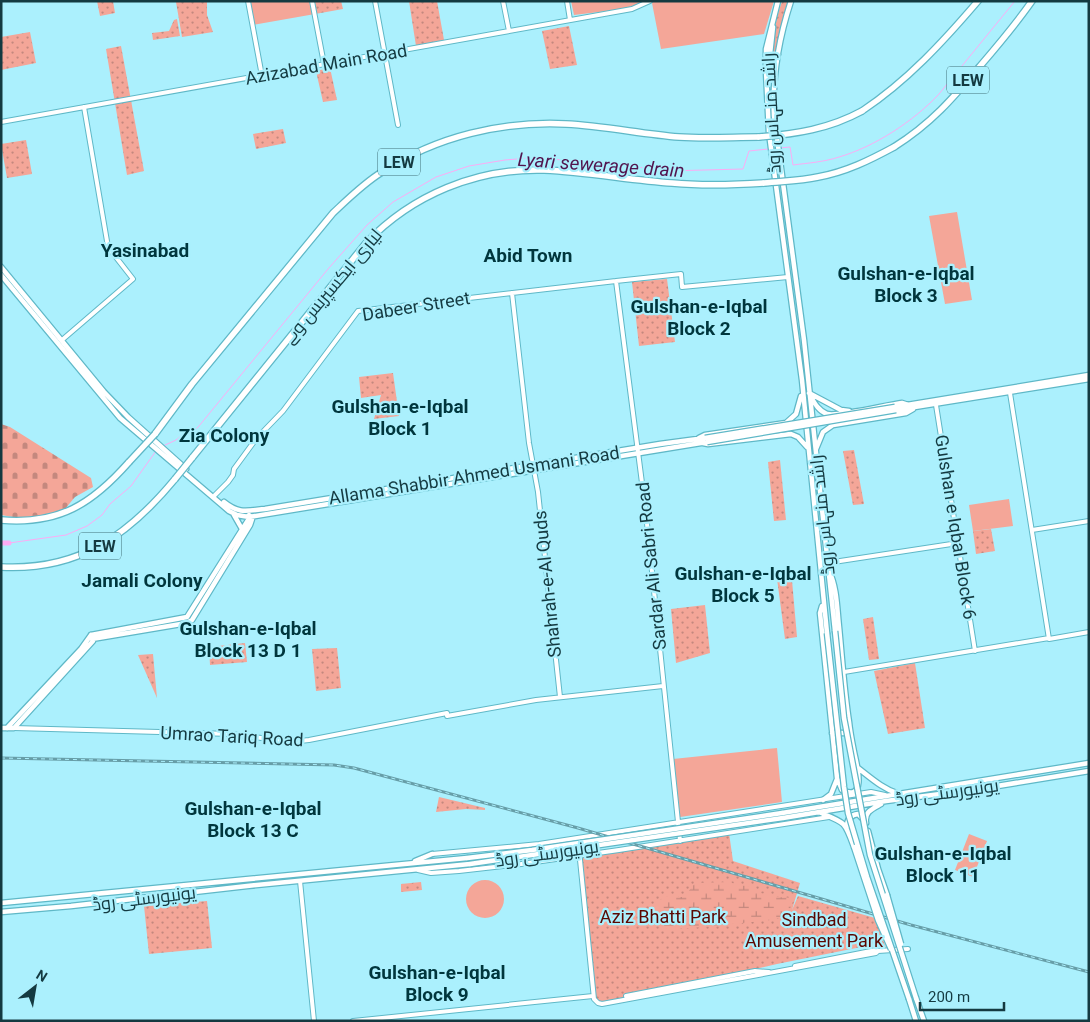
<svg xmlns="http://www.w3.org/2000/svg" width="1090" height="1022" font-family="Roboto,Cairo,sans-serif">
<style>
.grass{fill:url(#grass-dots)}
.wetland{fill:url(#wetland-marsh)}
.cemetery{fill:url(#cemetery-stones)}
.pitch{fill:#f4a698}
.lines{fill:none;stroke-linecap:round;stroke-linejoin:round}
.stream{stroke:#fcacf4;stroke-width:1}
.river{stroke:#fcacf4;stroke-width:5}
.minor-casing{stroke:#5fb8c7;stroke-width:6}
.major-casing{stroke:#5fb8c7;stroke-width:7}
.highway-casing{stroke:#5fb8c7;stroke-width:8}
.minor{stroke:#fff;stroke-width:4}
.major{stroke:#fff;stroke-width:4.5}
.highway{stroke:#fff;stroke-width:5.5}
.rail-casing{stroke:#679ea8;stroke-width:3}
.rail{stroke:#abf0fd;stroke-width:1;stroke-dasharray:4;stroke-linecap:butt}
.major-bridge-casing{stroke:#5fb8c7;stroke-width:7;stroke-linecap:butt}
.highway-bridge-casing{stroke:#5fb8c7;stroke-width:8;stroke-linecap:butt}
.major-bridge{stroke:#fff;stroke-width:4.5}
.highway-bridge{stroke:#fff;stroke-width:5.5}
.labels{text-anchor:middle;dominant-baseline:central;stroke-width:4.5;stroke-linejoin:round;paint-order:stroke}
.shield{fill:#abf0fd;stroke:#417179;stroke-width:1}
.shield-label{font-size:16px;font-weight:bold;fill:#143a41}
.street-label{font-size:18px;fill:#143a41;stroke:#abf0fd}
.park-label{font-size:18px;fill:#5b0701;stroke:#abf0fd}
.water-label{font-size:19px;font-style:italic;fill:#51154e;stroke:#abf0fd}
.neighbourhood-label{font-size:19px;font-weight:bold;fill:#00363d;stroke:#abf0fd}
</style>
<defs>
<pattern id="grass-dots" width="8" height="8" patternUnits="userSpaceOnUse" patternTransform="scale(1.25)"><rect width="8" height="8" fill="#f4a698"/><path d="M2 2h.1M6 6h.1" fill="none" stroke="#c4887e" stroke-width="1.8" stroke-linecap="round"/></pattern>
<pattern id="wetland-marsh" width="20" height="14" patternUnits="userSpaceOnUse" patternTransform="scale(1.25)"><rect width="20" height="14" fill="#f4a698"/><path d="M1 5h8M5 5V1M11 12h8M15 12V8" fill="none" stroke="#c4887e"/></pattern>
<pattern id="cemetery-stones" width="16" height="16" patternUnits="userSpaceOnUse" patternTransform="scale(1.25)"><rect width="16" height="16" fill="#f4a698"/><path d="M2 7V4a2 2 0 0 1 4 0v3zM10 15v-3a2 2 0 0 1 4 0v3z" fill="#c4887e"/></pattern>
</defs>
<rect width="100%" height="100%" fill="#abf0fd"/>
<path class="grass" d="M97,1H113L115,13L100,16Z
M182,1H207V15L213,32L182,37L176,2Z
M312,1H341L343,9L315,14Z
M409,1H437L444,40L416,46Z
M782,1H789L783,19L775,53L772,54L771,52L777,17Z
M177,19L180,36L153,40L152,33L169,31L174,20Z
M569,26L577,65L550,69L542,31Z
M30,32L36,63L1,70V37Z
M121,46L144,171L127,175L106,49Z
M330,68L337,100L323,102L316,71Z
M283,129L286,143L256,149L253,134Z
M26,140L32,174L7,178L1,144Z
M667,279L675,342L639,346L632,282Z
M393,373L399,416L374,419L381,395L361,398L359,377Z
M854,450L864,504L853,505L843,451Z
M780,460L786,520L774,521L768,462Z
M991,529L995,551L976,554L973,531Z
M791,569L797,637L785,639L776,571Z
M705,605L710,653L676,663L671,609Z
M873,617L879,659L869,660L863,619Z
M245,643L247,662L210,665L209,647Z
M337,648L341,688L316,691L312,649Z
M153,654L157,698L138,655Z
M915,663L925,728L888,734L874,671Z
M439,797L485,808V810L466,809L436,812Z
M729,833L733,861L800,883L792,910L798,896L875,918L886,948L867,952L866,946L777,964L602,1004L594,996L580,856Z
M421,882L422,890L401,892V884Z
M207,901L212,948L149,954L144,906Z"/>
<path class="wetland" d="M731,882C740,889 755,882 760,893L771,895L774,898L776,896C782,899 787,896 794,899C788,914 787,917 771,920L671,930C657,927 648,912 660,900C664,896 670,896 675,894L679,897H684L695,883Z"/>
<path class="cemetery" d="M1,424L10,427L91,478L93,487L75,497L65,509L45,516L19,518L1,515Z"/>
<path class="pitch" d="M248,1H312L315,14L252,25Z
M571,1H646L624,9L574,15Z
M654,1H774L764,34L661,49L652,3Z
M957,212L972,300L945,304L929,216Z
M1009,499L1013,526L973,531L969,505Z
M777,748L782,802L680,817L673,759Z
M969,834L987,841L973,877L955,870Z
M466 899a19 19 0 1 1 38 0a19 19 0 1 1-38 0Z"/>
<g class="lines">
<path class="stream" d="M780,148L790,147L793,165C808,163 824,162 839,157C874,147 914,121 939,94L1015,1
M163,446L176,440L188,429H196L199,426L328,269L367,225L393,202L436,177L469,166L505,160L529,158L554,159L602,166L624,165L666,171L743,169L749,151L768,149
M9,543L66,535L87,526L102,515L110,504L131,486L156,451"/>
<path class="river" d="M1,543H9"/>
<g class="minor-casing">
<path id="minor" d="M248,1L262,76
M312,1L324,64
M375,1L398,125
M503,1L509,31
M567,1L570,20
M1,122L632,9L650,1
M616,281L646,514L680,841
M512,293L529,443L538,492L560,697
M62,340L133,279L108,247L84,107
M1010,393L1049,639L1089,632
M936,405L975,651
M215,495L228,482L233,475L234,469L256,439L283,411L358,311L616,281L681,274L682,287L788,277
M1032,530L1089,521
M827,563L958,543
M844,672L1049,638
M447,716L536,700L663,686
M14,728L232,734L291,742L309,740L447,713
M578,840L594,999L598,1003L602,1004L876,953L878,951
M432,854L539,844L871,792L885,795
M418,870L431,873L459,871L521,864L619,850L829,817
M300,881L314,1021
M795,966L876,950L878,951L908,949
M626,996L755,971L769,972
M353,1021L593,996"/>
</g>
<g class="major-casing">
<path id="major" d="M778,1L766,49V71L769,133L802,380L827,633
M791,1C779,38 772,77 774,116L804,340L835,631
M773,27L770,54L773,57L778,54
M1,267L104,392L128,417L186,469
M1,275L120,418L229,511L237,515L249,517L707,442
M809,393L841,410L849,411
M811,397C815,404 819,411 827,414C839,417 886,405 902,403L908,405
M895,407L1089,375
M896,410L1089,379
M699,438L705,435L786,423L796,414L801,396
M703,443L708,444L791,434L798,437L807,447
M816,449L823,432L833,425L906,413L913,409
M224,502C239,514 246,511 265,509L660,444L705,438
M234,515L242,529
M822,606L820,613L837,778L842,790C868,803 856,762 854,752C852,742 850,732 849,722C844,690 842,658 839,627C837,609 837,587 829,571
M91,635L187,617L250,517
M92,639L187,623L192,620L250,525L252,519L249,515
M1,728H14L93,641L92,636
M7,728L81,649L91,635
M832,733H849
M858,768C871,778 883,789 899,794
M823,800L831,794L837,779
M782,813L1089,763
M821,813C846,823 845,822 854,847
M783,818L886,801L979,789L1089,771
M866,823C864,812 872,809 881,804
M847,827C847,820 850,815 858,814L864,820
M868,831L878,869L887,895
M415,861L432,854
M1,903L467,858
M1,912L71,906L247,886L470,864
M916,998L924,1021
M909,999L916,1021"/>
</g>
<g class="highway-casing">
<path id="highway" d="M862,111C907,81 943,42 978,1
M894,147C932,123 953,98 981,65C999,44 1016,24 1032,1
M155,434L192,384L333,213C349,198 364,183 382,172C437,136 502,121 566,124C604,126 642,134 679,137C706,139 733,137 759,137
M192,458L366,243C412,195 476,168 544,170C587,172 630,180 672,183C703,186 733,185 764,183
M1,520C59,525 92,504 129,462
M1,567C78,571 128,536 175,479"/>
</g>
<use href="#minor" class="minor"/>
<use href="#major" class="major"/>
<use href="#highway" class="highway"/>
<g class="rail-casing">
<path id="rail" d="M1,758L334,765L354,768L578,828L911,925L1089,972"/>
</g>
<use href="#rail" class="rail"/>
<g class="major-bridge-casing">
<path id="major-bridge" d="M705,438L895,407
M707,442L896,410
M835,631L844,718L870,855L916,998
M827,633L844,787L848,813L867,877L909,999
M854,847L878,920L891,949
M467,858L532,850L782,813
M470,864L783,818
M887,895L901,944"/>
</g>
<g class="highway-bridge-casing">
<path id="highway-bridge" d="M759,137C796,134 829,129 862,111
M764,183C782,181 800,181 818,177C846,172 870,160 894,147
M129,462L155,434
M175,479L192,458"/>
</g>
<use href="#major-bridge" class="major-bridge"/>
<use href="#highway-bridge" class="highway-bridge"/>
</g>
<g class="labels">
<g class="shield">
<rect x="947" y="66.5" width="42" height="27" rx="4"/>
<rect x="378" y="148.5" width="42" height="27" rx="4"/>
<rect x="79" y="532.5" width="42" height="27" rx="4"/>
</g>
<g class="shield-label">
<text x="968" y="80">LEW</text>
<text x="399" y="162">LEW</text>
<text x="100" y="546">LEW</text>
</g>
<g class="street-label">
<text transform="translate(326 64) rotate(-10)">Azizabad Main Road</text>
<text transform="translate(771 113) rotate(-93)">راشد منہاس روڈ</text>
<text transform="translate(332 286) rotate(-50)">لیاری ایکسپریس وے</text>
<text transform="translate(416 306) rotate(-9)">Dabeer Street</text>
<text transform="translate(474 475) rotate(-9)">Allama Shabbir Ahmed Usmani Road</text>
<text transform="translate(822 515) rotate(-96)">راشد منہاس روڈ</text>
<text transform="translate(956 527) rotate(81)">Gulshan e Iqbal Block 6</text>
<text transform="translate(651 566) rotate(-96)">Sardar Ali Sabri Road</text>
<text transform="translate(547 584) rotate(-96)">Shahrah-e-Al Quds</text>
<text transform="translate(232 736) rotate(3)">Umrao Tariq Road</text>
<text transform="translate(947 792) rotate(-8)">یونیورسٹی روڈ</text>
<text transform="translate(547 853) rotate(-8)">یونیورسٹی روڈ</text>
<text transform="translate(144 898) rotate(-7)">یونیورسٹی روڈ</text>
</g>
<g class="park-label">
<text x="663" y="916">Aziz Bhatti Park</text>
<text x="814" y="919">Sindbad<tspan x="814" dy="21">Amusement Park</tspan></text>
</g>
<g class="water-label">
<text transform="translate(601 165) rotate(4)">Lyari sewerage drain</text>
</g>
<g class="neighbourhood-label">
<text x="145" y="250">Yasinabad</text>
<text x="528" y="255">Abid Town</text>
<text x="906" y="273">Gulshan-e-Iqbal<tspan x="906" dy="22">Block 3</tspan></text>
<text x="699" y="306">Gulshan-e-Iqbal<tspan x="699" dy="22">Block 2</tspan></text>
<text x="400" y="406">Gulshan-e-Iqbal<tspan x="400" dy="22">Block 1</tspan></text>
<text x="224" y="435">Zia Colony</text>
<text x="743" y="573">Gulshan-e-Iqbal<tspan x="743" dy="22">Block 5</tspan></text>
<text x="142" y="580">Jamali Colony</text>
<text x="248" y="628">Gulshan-e-Iqbal<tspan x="248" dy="22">Block 13 D 1</tspan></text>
<text x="253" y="808">Gulshan-e-Iqbal<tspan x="253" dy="22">Block 13 C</tspan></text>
<text x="943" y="853">Gulshan-e-Iqbal<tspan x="943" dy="22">Block 11</tspan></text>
<text x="437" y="972">Gulshan-e-Iqbal<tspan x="437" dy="22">Block 9</tspan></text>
</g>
</g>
<rect width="1090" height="1022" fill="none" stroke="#143a41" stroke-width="5"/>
<g transform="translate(35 987) rotate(31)" stroke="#abf0fd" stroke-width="4" paint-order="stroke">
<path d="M0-4L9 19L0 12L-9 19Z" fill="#143a41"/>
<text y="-8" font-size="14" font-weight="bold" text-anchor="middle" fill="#143a41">N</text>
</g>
<path d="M920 1002v8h84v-8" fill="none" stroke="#143a41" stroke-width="2.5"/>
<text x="928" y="1002" font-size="15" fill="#143a41" stroke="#abf0fd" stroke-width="4" paint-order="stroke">200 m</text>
</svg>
